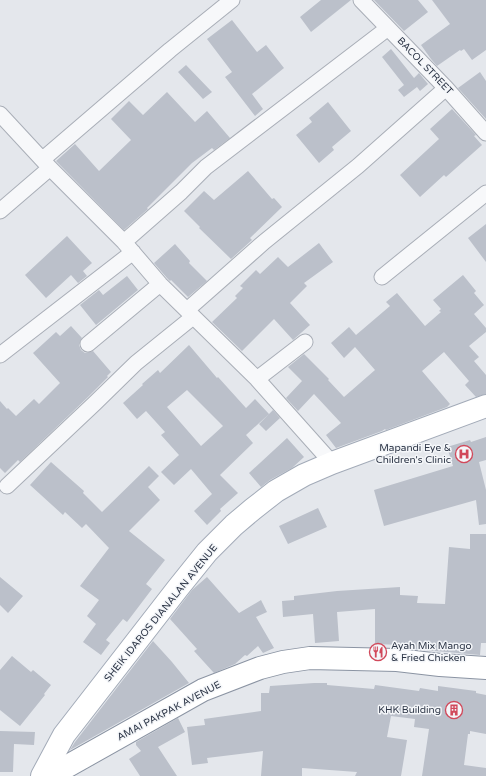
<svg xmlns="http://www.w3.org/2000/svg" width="486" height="776" font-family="'Varela Round',sans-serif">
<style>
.building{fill:#bbc0ca;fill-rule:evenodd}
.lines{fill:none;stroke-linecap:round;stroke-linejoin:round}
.street-casing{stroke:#a9aeb7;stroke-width:17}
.primary-casing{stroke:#a3abb8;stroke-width:24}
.highway-casing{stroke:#8b94a3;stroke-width:24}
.street{stroke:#f7f8fa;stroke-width:15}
.primary{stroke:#fff;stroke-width:22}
.highway{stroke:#fff;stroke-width:22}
.labels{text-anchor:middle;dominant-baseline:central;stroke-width:3;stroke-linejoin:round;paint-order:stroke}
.street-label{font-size:10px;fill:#2b3445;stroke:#f4f6f9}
.poi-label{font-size:10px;fill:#2b3445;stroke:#f4f6f9;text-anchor:end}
</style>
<rect width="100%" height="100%" fill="#e4e7ec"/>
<path class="building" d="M321,0H351L311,32L300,17Z
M374,0H418L428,12L404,31Z
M432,0H486V50L472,60L464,49L461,51L460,50L437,66L431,59L421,45L450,24Z
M232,20L257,52L266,45L284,68L252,94L263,109L255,116L225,77L232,72L207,39Z
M391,49L414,78L419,73L428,84L420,91L417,87L404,97L398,90L404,85L382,57Z
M186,65L212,92L203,99L178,72Z
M480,72L486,81V119L458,88Z
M167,92L195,122L207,111L230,138L214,150L212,148L192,163L147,208L148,209L124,230L56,161L75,144L99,171L131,140L111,119L129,101L143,115Z
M328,102L351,131L332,147L334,150L319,163L296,135L312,122L309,118Z
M452,109L476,135L474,136L482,145L446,177L444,175L420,197L400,175L439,139L430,129Z
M248,171L272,199L274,198L282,207L250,238L252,240L231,259L199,228L200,227L184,211L204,191L214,200Z
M486,224V262L468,238Z
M67,236L92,263L83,271L87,276L78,283L71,275L46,298L25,275Z
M319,243L333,262L304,283L307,286L290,303L310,325L293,340L274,319L242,351L212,322L237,298L235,296L243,288L240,286L256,270L260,274L278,257L288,267Z
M175,244L190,261L189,263L207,281L188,297L171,280L170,281L167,278L154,263Z
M463,275L476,291L474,293L484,305L474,314L486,328V332L469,346L479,357L474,361L486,375V394L476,397L465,385L469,381L444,352L422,371L450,404L447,407L386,430L385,429L382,431L336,448L326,435L341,423L314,394L298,411L286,398L302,381L288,367L304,354L329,379L328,380L344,397L375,370L355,347L344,358L331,343L349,327L356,335L390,306L386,302L397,293L425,326L441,312L439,311L441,309L433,300Z
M127,276L138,290L96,325L80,305L99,290L103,295Z
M71,326L82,338L79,345L81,350L85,353L93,351L111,372L107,376L108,377L89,396L20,462L18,460L5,473L0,468V401L7,409L8,408L16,416L34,399L39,404L60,383L33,353L56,332L60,336Z
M189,345L217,378L218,377L246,408L255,399L269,414L246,435L253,443L220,475L238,493L220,509L221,511L207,525L194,511L212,494L191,469L174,485L161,472L179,455L161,435L165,432L146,411L137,419L123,403L143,385L142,384L158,370L160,373ZM187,390L223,426L201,446L167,407Z
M273,410L280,418L266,431L259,424Z
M486,437V460L479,462L486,490V524L479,525L476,500L384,526L374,490L453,466L447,447L470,440L471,442Z
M287,438L304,457L292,468L270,480L261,487L249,473Z
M51,462L84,491L83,493L102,512L149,466L159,476L148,487L160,500L129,531L165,560L146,584L152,589L127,622L123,619L106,640L110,643L101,655L83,642L96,624L87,616L99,600L80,586L109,548L86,524L82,528L65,512L63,515L30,485Z
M318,508L327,527L288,544L279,526Z
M470,534H486V643H481L480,655L402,648V645L375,644V609L337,612L339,641L315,643L313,614L283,617L282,601L294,600V596L337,591L400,587V595L418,596L417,603L445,604L449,547L470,549Z
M0,577L23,596L8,613L0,605Z
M207,577L239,613L261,600L267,612L256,617L274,648L263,653L258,646L247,656L245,655L235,664L214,673L194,651L197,649L170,619L192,590Z
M153,641L172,662L189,683L70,750L75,742Z
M12,656L31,672L33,670L51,685L44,694L45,695L20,726L0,710V670Z
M314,683H327V685L374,689L375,685L419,691L420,688L438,691V686L476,691V693L486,695V734L470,731V734H468L464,765L486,768V776H422L429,729L414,727L415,719L391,716L387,737L407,740L401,776H355L357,772L302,768V776H261L263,751L207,758L208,763L192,765L187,727L205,725L204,719L261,711V693H269L270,686Z
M178,718L185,732L158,747L177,776H140L129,759L141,751L136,745V742Z
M0,731L35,732L34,745L14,744L13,772H0Z"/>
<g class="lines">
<g class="street-casing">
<path id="street" d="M361,0L446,88L486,133
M0,114L50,168L124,242L160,284L257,379L332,463
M43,159L170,50L232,0
M0,211L50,168
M124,242L181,192L206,167L388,28
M382,277L486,193
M187,310L264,242L358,166L446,88
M88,344L160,284
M0,355L133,252
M257,379L305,342
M7,486L95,403L136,363L193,317"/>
</g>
<g class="primary-casing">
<path id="primary" d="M42,776L64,735L178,588L207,552L234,525L253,509L276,491L304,475L332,463L486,406"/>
</g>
<g class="highway-casing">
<path id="highway" d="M50,776L203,690L260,668L283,662L310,658L397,660L440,665L486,668"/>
</g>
<use href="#street" class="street"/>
<use href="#primary" class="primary"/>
<use href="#highway" class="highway"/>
</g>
<defs>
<g id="hospital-ring" transform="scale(0.9)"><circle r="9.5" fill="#f4f6f9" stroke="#d1495b" stroke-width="1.5"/><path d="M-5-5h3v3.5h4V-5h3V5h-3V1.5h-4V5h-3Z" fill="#d1495b"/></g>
<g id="restaurant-ring" transform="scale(0.9)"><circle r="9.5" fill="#f4f6f9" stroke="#d1495b" stroke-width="1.5"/><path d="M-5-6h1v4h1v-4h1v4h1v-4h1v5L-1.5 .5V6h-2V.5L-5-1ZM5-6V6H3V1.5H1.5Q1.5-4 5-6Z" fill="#d1495b"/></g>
<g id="building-ring" transform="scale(0.9)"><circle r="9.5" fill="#f4f6f9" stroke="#d1495b" stroke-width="1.5"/><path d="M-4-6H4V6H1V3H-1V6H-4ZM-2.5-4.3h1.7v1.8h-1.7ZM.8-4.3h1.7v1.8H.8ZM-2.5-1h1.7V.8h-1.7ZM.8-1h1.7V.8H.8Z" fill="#d1495b"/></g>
</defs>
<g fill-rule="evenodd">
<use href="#hospital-ring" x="464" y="454"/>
<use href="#restaurant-ring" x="378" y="652"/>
<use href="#building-ring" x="454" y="710"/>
</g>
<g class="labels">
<g class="street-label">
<text transform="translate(425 66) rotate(46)">BACOL STREET</text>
<text transform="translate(161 613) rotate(-51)">SHEIK IDAROS DIANALAN AVENUE</text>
<text transform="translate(169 711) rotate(-28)">AMAI PAKPAK AVENUE</text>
</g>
<g class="poi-label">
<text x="451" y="448">Mapandi Eye &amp;<tspan x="451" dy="12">Children's Clinic</tspan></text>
<text x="391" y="646" text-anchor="start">Ayah Mix Mango<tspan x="391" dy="12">&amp; Fried Chicken</tspan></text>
<text x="441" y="710">KHK Building</text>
</g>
</g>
</svg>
